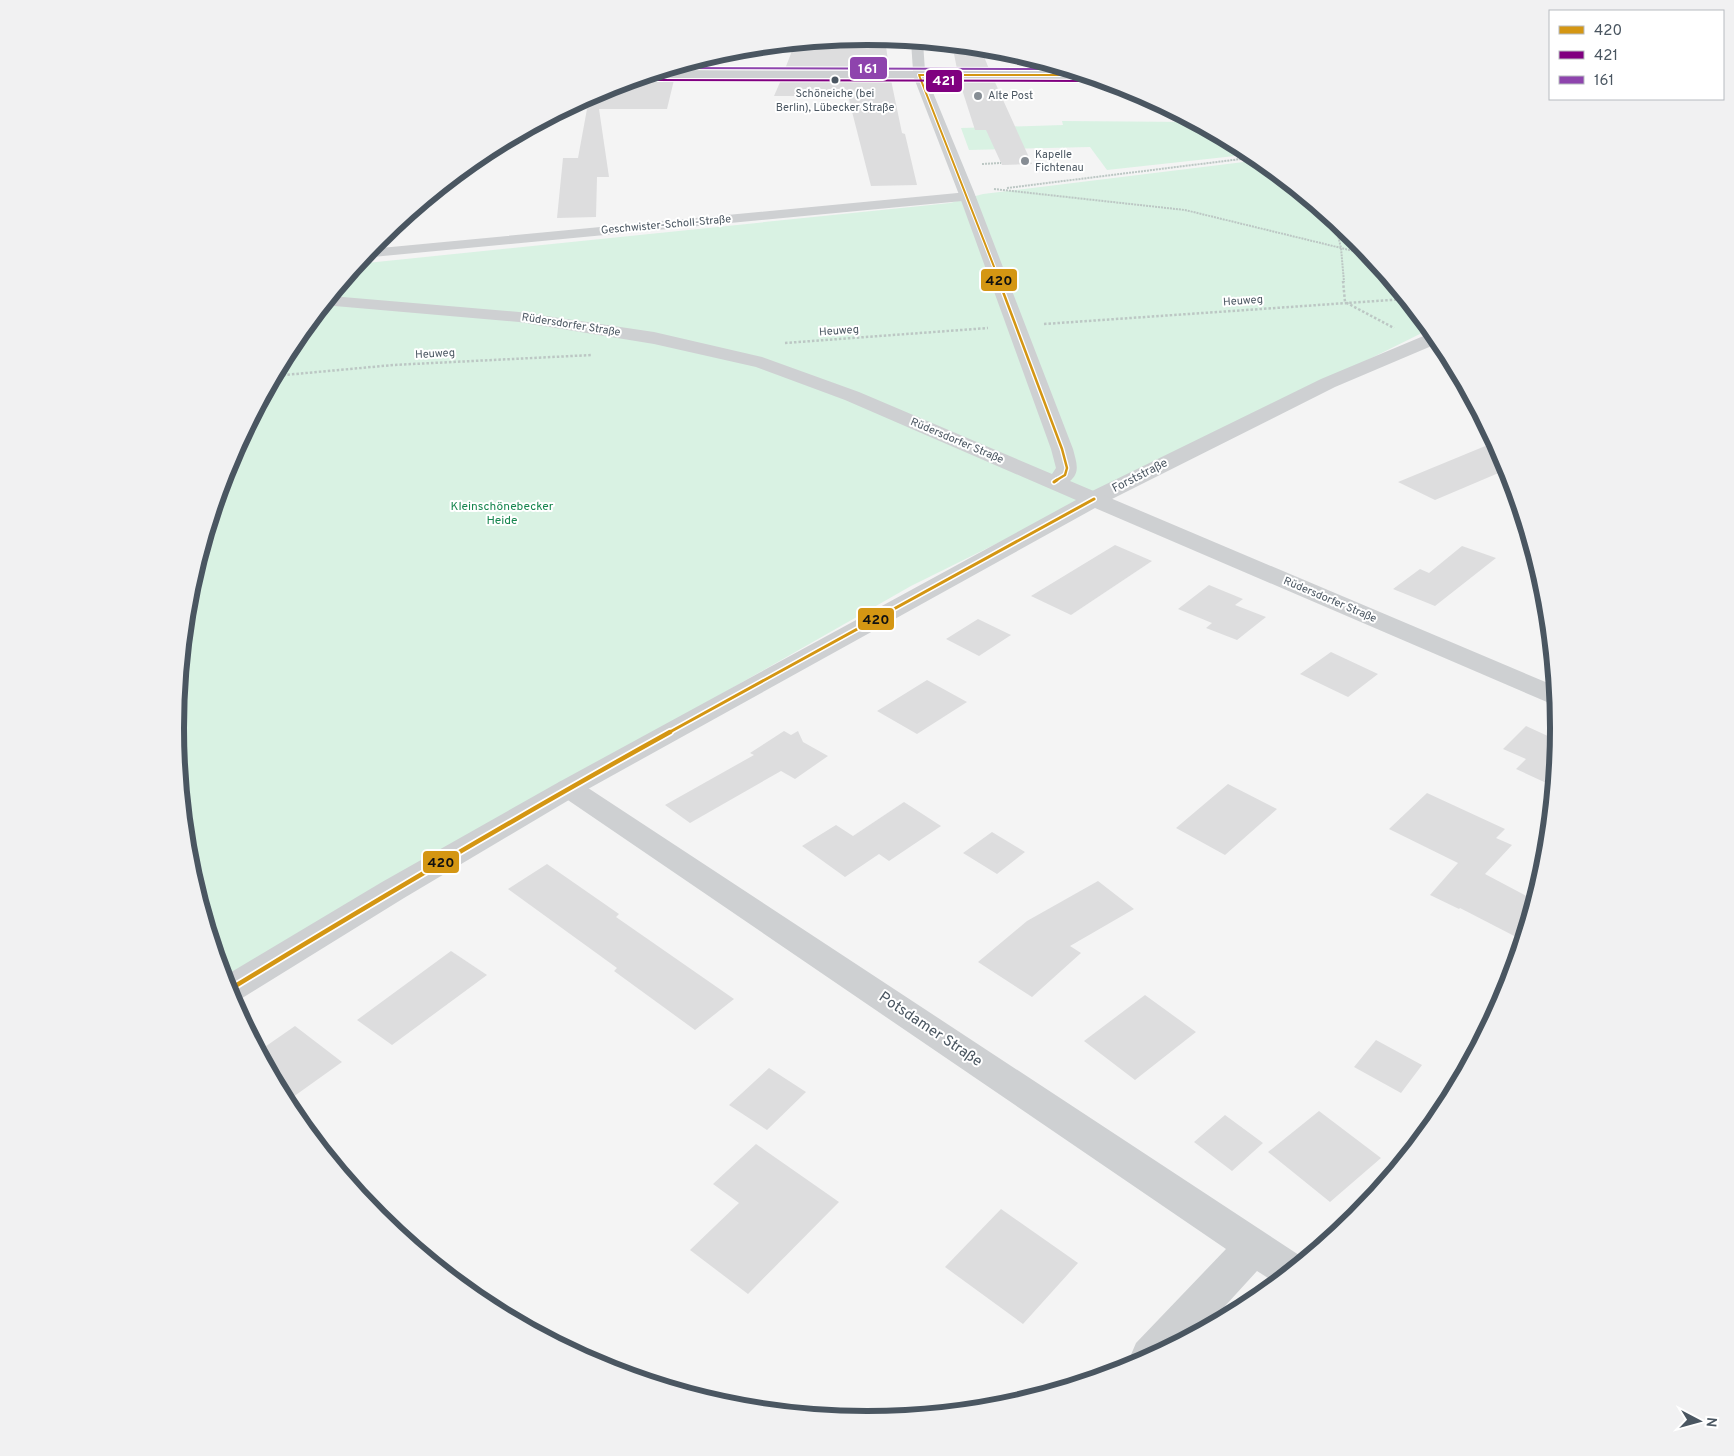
<svg xmlns="http://www.w3.org/2000/svg" width="1734" height="1456" font-family="Overpass,sans-serif">
<style>
.green{fill:#d9f2e3}
.building{fill:#ddddde}
.lines{fill:none;stroke-linecap:round;stroke-linejoin:round}
.path-far1{stroke:#bcc7c4;stroke-width:2;stroke-dasharray:2 1;stroke-linecap:butt}
.path{stroke:#bcc7c4;stroke-width:2.5;stroke-dasharray:2.5 2;stroke-linecap:butt}
.minor{fill:#ced0d2;fill-rule:evenodd}
.tertiary{fill:#ced0d2;fill-rule:evenodd}
.bus-1-far3-casing{stroke:#fff;stroke-width:4}
.bus-1-far2-casing{stroke:#fff;stroke-width:5}
.bus-1-far1-casing{stroke:#fff;stroke-width:6}
.bus-1-casing{stroke:#fff;stroke-width:8}
.bus-2-casing{stroke:#fff;stroke-width:4}
.bus-3-casing{stroke:#fff;stroke-width:4}
.bus-1-far3{stroke:#d49613;stroke-width:2}
.bus-1-far2{stroke:#d49613;stroke-width:2.5}
.bus-1-far1{stroke:#d49613;stroke-width:3}
.bus-1{stroke:#d49613;stroke-width:4.5}
.bus-2{stroke:#800080;stroke-width:2}
.bus-3{stroke:#8e44ad;stroke-width:2}
.bus-dot{fill:#4a5661;stroke:#fff;stroke-width:2}
.poi-dot{fill:#868d94;stroke:#fff;stroke-width:2}
.labels{text-anchor:middle;dominant-baseline:central;stroke-width:4;stroke-linejoin:round;paint-order:stroke}
.bus-label{font-size:11px;fill:#4a5661;stroke:#fff}
.far-poi-label{font-size:11px;fill:#4a5661;stroke:#fff;text-anchor:start}
.far-street-label{font-size:11px;fill:#4a5661;stroke:#fff}
.street-label{font-size:12px;fill:#4a5661;stroke:#fff}
.park-label{font-size:12px;fill:#17864f;stroke:#fff}
.near-street-label{font-size:15px;fill:#4a5661;stroke:#fff}
.rim{fill:none;stroke:#4a5661;stroke-width:6}
.line-badge{stroke:#fff;stroke-width:2}
.badge-label{font-size:14px;text-anchor:middle;font-weight:bold;fill:#fff}
.pale-badge-label{font-size:14px;text-anchor:middle;font-weight:bold;fill:#111}
</style>
<rect width="100%" height="100%" fill="#f4f4f4"/>
<path class="green" d="M1062,121L1193,122L1253,154L1107,170L1090,147L969,150L961,128L1063,125Z
M1260,160L1356,239L1430,329L911,586L223,978L188,863L175,728L189,593L228,463L292,343L357,264L950,203L983,194Z"/>
<path class="building" d="M867,36L885,38L889,69H785L795,43Z
M954,54H983L989,69H957Z
M644,76L651,80H674L667,109H599L609,177H597L596,217L557,218L563,158H578L587,109L563,110L603,89Z
M781,80H891L902,133L905,134L917,185L871,186L848,96H774Z
M959,80H994L1032,164L1002,165L986,130H975Z
M1495,442L1508,469L1435,500L1398,482Z
M1115,545L1152,561L1071,615L1031,596Z
M1462,546L1496,558L1435,606L1393,589L1420,569L1429,573Z
M1209,585L1243,599L1235,605L1266,617L1237,640L1206,628L1212,623L1178,609Z
M978,619L1011,635L979,656L946,639Z
M1331,652L1378,674L1348,697L1300,674Z
M927,680L967,702L917,734L877,711Z
M1526,726L1550,737L1559,728L1553,786L1516,769L1526,759L1503,749Z
M784,731L791,735L798,731L803,742L828,756L795,779L781,771L690,823L665,805L754,755L750,753Z
M1228,784L1277,809L1225,855L1176,828Z
M1427,793L1505,829L1496,838L1512,845L1485,874L1534,900L1522,940L1460,908L1459,909L1430,895L1458,863L1389,829Z
M904,802L941,826L889,861L879,854L845,877L802,846L836,825L853,836Z
M992,832L1025,852L997,874L963,853Z
M547,864L619,914L616,917L734,999L695,1030L614,971L617,968L508,889Z
M1098,881L1134,909L1070,946L1081,953L1032,997L978,962L1027,921Z
M451,951L487,975L392,1045L357,1020Z
M1145,995L1196,1032L1135,1080L1084,1041Z
M295,1026L342,1062L286,1102L259,1051Z
M1376,1040L1422,1065L1401,1093L1354,1067Z
M769,1068L806,1092L767,1130L729,1105Z
M1319,1111L1381,1158L1330,1202L1268,1152Z
M1225,1115L1263,1143L1232,1171L1194,1142Z
M756,1144L839,1202L748,1294L690,1250L739,1203L713,1184Z
M1001,1209L1078,1263L1023,1324L945,1267Z"/>
<g class="lines">
<path class="path-far1" d="M982,164L1001,163
M1007,188L1257,157
M994,189L1185,210L1370,255
M1335,222L1341,248L1344,282"/>
<path class="path" d="M1343,281L1345,302L1394,328
M1044,324L1405,299
M785,343L988,328
M274,376L393,365L592,355"/>
<path class="minor" d="M968,192L973,194L976,197L973,200L362,258L370,249Z
M1433,332L1441,342L1335,387L1102,504L1094,506L1086,504L1083,499L1086,494L1321,379Z
M569,779L579,782L1305,1259L1276,1283L1257,1271L1205,1328L1134,1366L1130,1357L1136,1343L1226,1249L559,794L555,788L559,782Z"/>
<path class="tertiary" d="M911,41L923,42L925,71H1073L1092,77L1087,79L927,78L974,192L1073,449C1076,461 1081,472 1070,481L1555,686L1556,704L1547,702L1095,508L579,794L404,898L239,1000L233,1002L223,977L382,882L559,782L1076,500L845,400L756,367L654,344L519,322L323,305L331,296L519,312L654,332L762,357L859,392L1052,474L1056,468L1051,449L958,192L914,78H651L646,76L664,70L913,71Z"/>
<g class="bus-1-far3-casing">
<path id="bus-1-far3" d="M919,75L1000,282
M919,75H1086"/>
</g>
<g class="bus-1-far2-casing">
<path id="bus-1-far2" d="M999,281L1062,449L1067,468L1065,475L1055,481"/>
</g>
<g class="bus-1-far1-casing">
<path id="bus-1-far1" d="M1054,482L1057,480
M668,733L1094,499"/>
</g>
<g class="bus-1-casing">
<path id="bus-1" d="M227,991C373,902 520,815 670,732"/>
</g>
<g class="bus-2-casing">
<path id="bus-2" d="M651,80L1087,81"/>
</g>
<g class="bus-3-casing">
<path id="bus-3" d="M672,68L1065,69"/>
</g>
<use href="#bus-1-far3" class="bus-1-far3"/>
<use href="#bus-1-far2" class="bus-1-far2"/>
<use href="#bus-1-far1" class="bus-1-far1"/>
<use href="#bus-1" class="bus-1"/>
<use href="#bus-2" class="bus-2"/>
<use href="#bus-3" class="bus-3"/>
</g>
<circle class="bus-dot" cx="835" cy="80" r="4.5"/>
<g class="poi-dot">
<circle cx="978" cy="96" r="5"/>
<circle cx="1025" cy="161" r="5"/>
</g>
<g class="labels">
<g class="bus-label">
<text x="835" y="94">Schöneiche (bei<tspan x="835" dy="14">Berlin), Lübecker Straße</tspan></text>
</g>
<g class="far-poi-label">
<text x="988" y="96">Alte Post</text>
<text x="1035" y="155">Kapelle<tspan x="1035" dy="13">Fichtenau</tspan></text>
</g>
<g class="far-street-label">
<text transform="translate(666 225) rotate(-5)">Geschwister-Scholl-Straße</text>
<text transform="translate(1243 301) rotate(-4)">Heuweg</text>
<text transform="translate(571 325) rotate(9)">Rüdersdorfer Straße</text>
<text transform="translate(839 331) rotate(-4)">Heuweg</text>
<text transform="translate(435 354) rotate(-3)">Heuweg</text>
<text transform="translate(957 441) rotate(23)">Rüdersdorfer Straße</text>
<text transform="translate(1330 600) rotate(23)">Rüdersdorfer Straße</text>
</g>
<g class="street-label">
<text transform="translate(1140 476) rotate(-27)">Forststraße</text>
</g>
<g class="park-label">
<text x="502" y="507">Kleinschönebecker<tspan x="502" dy="14">Heide</tspan></text>
</g>
<g class="near-street-label">
<text transform="translate(930 1030) rotate(34)">Potsdamer Straße</text>
</g>
</g>
<path d="M0 0H1734V1456H0ZM184 728a683 683 0 1 1 1366 0a683 683 0 1 1-1366 0Z" fill="#f1f1f2" fill-rule="evenodd"/>
<path class="rim" d="M184 728a683 683 0 1 1 1366 0a683 683 0 1 1-1366 0Z"/>
<g class="line-badge">
<rect x="849" y="56" width="39" height="24" rx="5" fill="#8e44ad"/>
<rect x="925" y="69" width="38" height="24" rx="5" fill="#800080"/>
<rect x="980" y="268" width="38" height="24" rx="5" fill="#d49613"/>
<rect x="857" y="607" width="38" height="24" rx="5" fill="#d49613"/>
<rect x="422" y="850" width="38" height="24" rx="5" fill="#d49613"/>
</g>
<g class="badge-label">
<text x="868" y="73">161</text>
<text x="944" y="85">421</text>
</g>
<g class="pale-badge-label">
<text x="999" y="285">420</text>
<text x="876" y="624">420</text>
<text x="441" y="867">420</text>
</g>
<rect x="1549" y="10" width="175" height="90" fill="#ffffff" stroke="#b7bbc0"/>
<rect x="1559" y="26" width="25" height="8" fill="#d49613" stroke="#b7bbc0"/>
<text x="1594" y="35" font-size="15" fill="#4a5661">420</text>
<rect x="1559" y="51" width="25" height="8" fill="#800080" stroke="#b7bbc0"/>
<text x="1594" y="60" font-size="15" fill="#4a5661">421</text>
<rect x="1559" y="76" width="25" height="8" fill="#8e44ad" stroke="#b7bbc0"/>
<text x="1594" y="85" font-size="15" fill="#4a5661">161</text>
<g transform="translate(1699 1421) rotate(96)" stroke="#ffffff" stroke-width="4" paint-order="stroke">
<path d="M0-4L9 19L0 12L-9 19Z" fill="#4a5661"/>
<text y="-8" font-size="14" font-weight="bold" text-anchor="middle" fill="#4a5661">N</text>
</g>
</svg>
